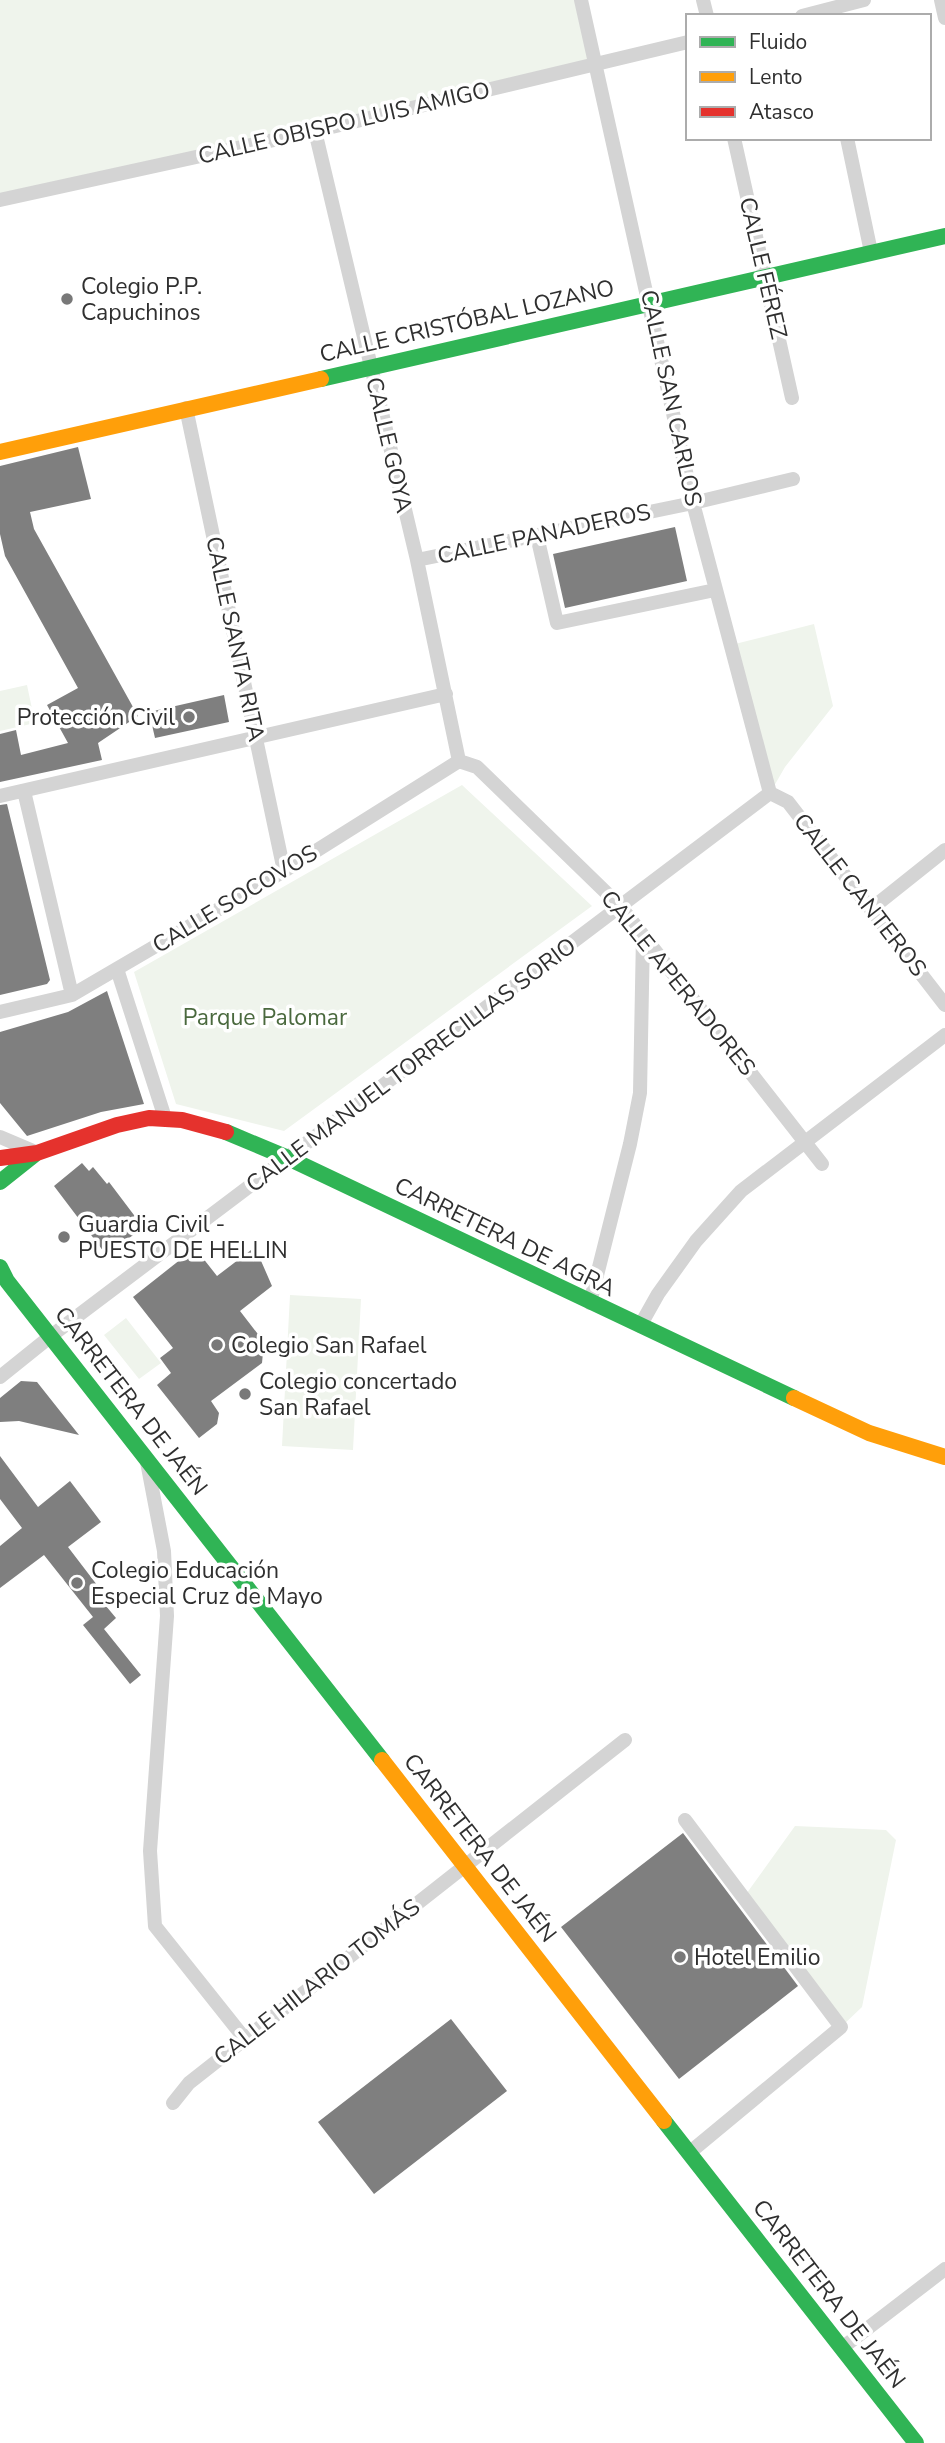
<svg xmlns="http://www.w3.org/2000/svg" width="945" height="2443" font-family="'Nunito Sans',sans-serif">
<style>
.green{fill:#eff4ec}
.building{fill:#7f7f7f}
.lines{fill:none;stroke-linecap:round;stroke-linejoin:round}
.street{stroke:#d4d4d4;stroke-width:14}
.fast{stroke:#30b455;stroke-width:16}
.slow{stroke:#ff9f0a;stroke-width:16}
.jam{stroke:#e5322d;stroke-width:16}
.poi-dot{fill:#787878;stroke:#fff;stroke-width:2.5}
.labels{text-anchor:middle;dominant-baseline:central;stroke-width:7;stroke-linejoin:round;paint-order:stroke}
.street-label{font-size:23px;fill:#2f2f2f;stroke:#fff}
.poi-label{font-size:23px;fill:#2f2f2f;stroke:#fff;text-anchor:start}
.park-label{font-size:23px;fill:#4a693e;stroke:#fff}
</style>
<rect width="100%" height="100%" fill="#fff"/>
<path class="green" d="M0,0H581L596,64L0,200Z
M814,624L833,706L785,767L770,793L731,645Z
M27,685L35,723L0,731V691Z
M462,785L592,906L284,1131L176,1104L134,972Z
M290,1295L361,1299L353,1450L282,1446Z
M126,1318L161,1363L139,1379L104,1335Z
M795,1826L886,1830L896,1840L862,2007L841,2027L744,1897Z"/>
<path class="building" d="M78,447L91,499L30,512L34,529L138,716L98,743L102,760L0,782V734L16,730L21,755L68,743L47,705L78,688L5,556L0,534V466Z
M675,527L687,581L565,608L553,554Z
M224,695L229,722L155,738L149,712Z
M7,804L50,980L47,984L0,995V805Z
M107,991L144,1104L101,1112L27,1136L0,1103V1032L68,1012Z
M82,1163L89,1171L93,1167L107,1184L109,1182L143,1227L107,1256L54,1186Z
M255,1247L272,1286L240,1311L264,1342L262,1363L211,1401L219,1413L217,1424L199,1438L157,1385L171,1373L160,1358L173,1348L133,1297L195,1248L217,1276Z
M21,1381L37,1382L79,1435L19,1421L0,1422V1398Z
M0,1456L38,1507L70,1481L101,1522L68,1547L110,1602L106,1606L116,1618L104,1629L141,1675L130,1684L83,1625L93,1617L44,1555L0,1588V1546L22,1528L0,1499Z
M683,1833L798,1986L679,2079L561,1927Z
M451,2019L507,2091L374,2194L318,2122Z"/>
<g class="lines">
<path class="street" d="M581,0L693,503L770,793
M703,0L707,16
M941,0L945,18
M802,16L864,0
M315,131L417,560L459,761
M734,138L792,398
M847,138L871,252
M0,200L315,131L688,42
M186,408L284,871
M537,536L557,623L715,590
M417,560L693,503L793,479
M459,761L477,767L621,907L822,1164
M24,791L72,995
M770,793L788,802L945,1005
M0,796L446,694
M871,909L945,850
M117,969L165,1118
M0,1012L72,995L284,871L459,761
M0,1137L33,1151
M590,1303L630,1144L640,1093L643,935
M640,1326L658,1294L696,1241L741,1191L945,1035
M0,1377L51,1336L770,793
M147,1462L164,1551L167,1616L150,1851L155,1926L245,2039
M685,1820L841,2027L689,2153
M173,2103L189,2083L625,1740
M842,2348L945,2269"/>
<path class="fast" d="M321,379L945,236
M226,1132L288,1158L794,1398
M0,1182L34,1155
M0,1267L7,1281L382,1760
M664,2121L916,2443"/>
<path class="slow" d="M0,452L321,379
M794,1398L869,1433L945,1457
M382,1760L664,2121"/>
<path class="jam" d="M0,1158L37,1153L117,1125L149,1118L182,1120L226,1132"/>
</g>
<g class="poi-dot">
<circle cx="67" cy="299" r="7"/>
<circle cx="189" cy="717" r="7"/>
<circle cx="64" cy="1237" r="7"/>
<circle cx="217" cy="1345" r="7"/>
<circle cx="245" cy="1394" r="7"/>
<circle cx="77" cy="1583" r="7"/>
<circle cx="680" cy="1957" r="7"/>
</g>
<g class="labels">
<g class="street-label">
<text transform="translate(344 123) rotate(-13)">CALLE OBISPO LUIS AMIGO</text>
<text transform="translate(763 268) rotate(77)">CALLE FÉREZ</text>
<text transform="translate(467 321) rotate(-13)">CALLE CRISTÓBAL LOZANO</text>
<text transform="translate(671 398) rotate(78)">CALLE SAN CARLOS</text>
<text transform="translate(389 445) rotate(77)">CALLE GOYA</text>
<text transform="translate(544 534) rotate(-12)">CALLE PANADEROS</text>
<text transform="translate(235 639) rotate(78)">CALLE SANTA RITA</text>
<text transform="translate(860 895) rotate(52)">CALLE CANTEROS</text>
<text transform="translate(235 899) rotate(-31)">CALLE SOCOVOS</text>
<text transform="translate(678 983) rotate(51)">CALLE APERADORES</text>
<text transform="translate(411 1065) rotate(-37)">CALLE MANUEL TORRECILLAS SORIO</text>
<text transform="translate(505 1237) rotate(26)">CARRETERA DE AGRA</text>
<text transform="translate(131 1401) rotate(52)">CARRETERA DE JAÉN</text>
<text transform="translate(480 1848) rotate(52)">CARRETERA DE JAÉN</text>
<text transform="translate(317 1982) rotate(-38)">CALLE HILARIO TOMÁS</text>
<text transform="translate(829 2294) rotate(52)">CARRETERA DE JAÉN</text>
</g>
<g class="poi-label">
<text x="81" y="286">Colegio P.P.<tspan x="81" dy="26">Capuchinos</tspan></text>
<text x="175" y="717" text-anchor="end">Protección Civil</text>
<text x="78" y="1224">Guardia Civil -<tspan x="78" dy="26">PUESTO DE HELLIN</tspan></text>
<text x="231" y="1345">Colegio San Rafael</text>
<text x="259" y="1381">Colegio concertado<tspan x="259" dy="26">San Rafael</tspan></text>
<text x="91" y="1570">Colegio Educación<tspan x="91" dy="26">Especial Cruz de Mayo</tspan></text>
<text x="694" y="1957">Hotel Emilio</text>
</g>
<g class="park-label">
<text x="265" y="1017">Parque Palomar</text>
</g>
</g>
<rect x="686" y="14" width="245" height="126" fill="#ffffff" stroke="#acacac" stroke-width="2"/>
<rect x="700" y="37" width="35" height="10" fill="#30b455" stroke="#acacac" stroke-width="2"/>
<text x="749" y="49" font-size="21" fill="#2f2f2f">Fluido</text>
<rect x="700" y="72" width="35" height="10" fill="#ff9f0a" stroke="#acacac" stroke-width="2"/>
<text x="749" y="84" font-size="21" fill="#2f2f2f">Lento</text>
<rect x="700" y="107" width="35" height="10" fill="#e5322d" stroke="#acacac" stroke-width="2"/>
<text x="749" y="119" font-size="21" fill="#2f2f2f">Atasco</text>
</svg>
